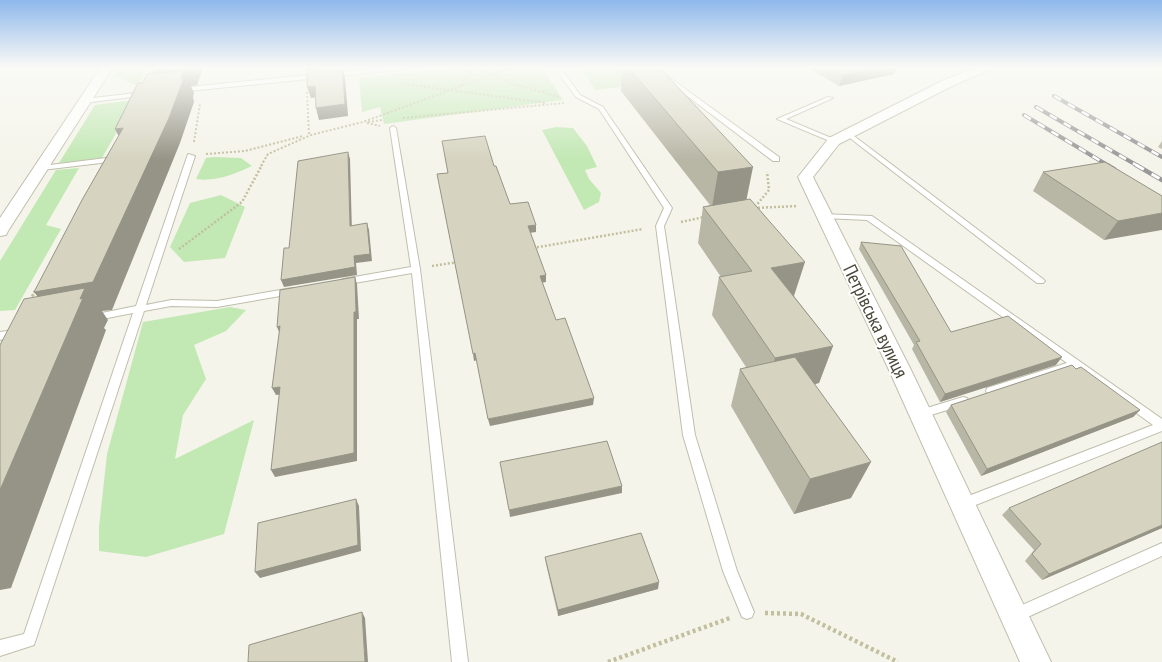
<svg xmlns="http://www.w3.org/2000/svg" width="1162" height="662" font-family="'PT Sans Narrow',sans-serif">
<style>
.green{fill:#c2e8b4}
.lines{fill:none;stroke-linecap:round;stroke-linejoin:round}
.lane-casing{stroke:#c0bfad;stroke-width:2}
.street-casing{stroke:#c0bfad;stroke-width:2}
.path-far3{stroke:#c2bf9e;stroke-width:2;stroke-dasharray:2 2;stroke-linecap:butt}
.path-far2{stroke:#c2bf9e;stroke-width:2.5;stroke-dasharray:2 2;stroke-linecap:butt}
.path-far1{stroke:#c2bf9e;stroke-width:3;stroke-dasharray:2.5 2.5;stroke-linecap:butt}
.path{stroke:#c2bf9e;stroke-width:4.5;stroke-dasharray:3 3;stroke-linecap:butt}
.lane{fill:#fff;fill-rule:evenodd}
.street{fill:#fff;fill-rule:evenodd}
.rail-far1-casing{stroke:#989898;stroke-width:4}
.rail-casing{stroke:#989898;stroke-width:4.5}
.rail-far1{stroke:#fff;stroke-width:2.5;stroke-dasharray:8;stroke-linecap:butt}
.rail{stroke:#fff;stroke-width:3;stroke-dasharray:9;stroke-linecap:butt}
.wall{fill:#b8b6a5}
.shaded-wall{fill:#969486}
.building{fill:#d6d4c0;stroke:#969486}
.labels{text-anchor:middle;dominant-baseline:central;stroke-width:4;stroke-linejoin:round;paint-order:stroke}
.street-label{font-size:19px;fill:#494738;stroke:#fff}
</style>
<rect width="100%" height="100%" fill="#f5f4ea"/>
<path class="green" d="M119,67H148L137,86L114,75Z
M461,67H541L563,100L384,124L380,107L362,112L359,78Z
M580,67H643L664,82L595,90Z
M133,100L134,102L102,158L59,163L95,105Z
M556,127L573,128L587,146L597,167L585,170L589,179L601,193L599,202L584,210L542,130Z
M214,157L241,158L252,166C235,174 215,182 196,179L206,158Z
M79,168L46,225L61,229L15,310L0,311V261L56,170Z
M221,195L245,207L225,258L184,262L170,247L190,203Z
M230,307L246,310L226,331L194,345L206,379L183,415L175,459L254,420L224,534L146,557L99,551V527L107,454L143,322Z"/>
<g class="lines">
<g class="lane-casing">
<path id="lane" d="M390,67H409L406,69L179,92L176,90L179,88Z
M554,67H560L580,95L603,107L672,208L664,226L695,435L737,571L754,612L752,617L747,619L742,617L723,571L683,435L656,226L664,208L599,109L576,97Z
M649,67H655L779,157V161H773Z
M145,92L148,94L147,95L84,103L81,101L84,99Z
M828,97L833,98L786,119L836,140V142H832L777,119Z
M393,126L396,128L420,269L468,662H452L412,273L343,285L338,282L343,279L411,267L390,128Z
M846,133H850L1043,279L1045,281L1043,283H1037L846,135Z
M188,154L195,156L146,305L171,300L217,301L292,288L297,291L292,294L217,307L171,306L144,311L34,645L0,656V640L24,634L133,313L92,321L87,318L92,315L136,306Z
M106,158H109V162L42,170L38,168L42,166Z
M821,214L872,216L1162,419V431L968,508L963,510L958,508L957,504L958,500L1153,425L1074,368L991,395L987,394L986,391L987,388L1067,363L867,220L824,218H821Z
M19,329L24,332L23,334L0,340V332Z
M963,397L967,398L969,401L967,404L921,418L917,417L915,414L917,411Z
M1162,543V556L1021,620L1016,622L1011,620L1009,615L1011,610Z"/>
</g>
<g class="street-casing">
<path id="street" d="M101,67H113L8,231L6,235L0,236V218Z
M977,67H993L991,69L952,86L839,144L813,177L911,370L1051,662H1020L889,370L798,177L829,138L944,80Z"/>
</g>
<path class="path-far3" d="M479,67L507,82L559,97
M151,77L157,67
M404,84L546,103
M461,86L473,67
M307,92L309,135
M403,118L564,103
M368,122L382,120
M367,123L380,126
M194,142L200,104
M206,154L245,151L303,136
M261,166L268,154L311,135L363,122L513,67"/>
<path class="path-far2" d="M755,207L769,190L767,172
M754,208L798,206
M681,222L704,217
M533,248L643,229
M179,249L242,202L262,165
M432,266L458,262
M34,293L36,289"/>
<path class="path-far1" d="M30,301L35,291"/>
<path class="path" d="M765,613L801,614L898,662
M608,662L730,618"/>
<use href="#lane" class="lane"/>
<use href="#street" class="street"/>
<g class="rail-far1-casing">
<path id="rail-far1" d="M1054,96L1162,157
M1036,107L1138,166
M1024,115L1109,166"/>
</g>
<g class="rail-casing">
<path id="rail" d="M1107,165L1114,169
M1136,165L1162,180"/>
</g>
<use href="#rail-far1" class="rail-far1"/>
<use href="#rail" class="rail"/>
</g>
<path class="wall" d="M622,67H659L746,200L794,296L833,346L819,383L815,384L851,498L794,514L731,406L740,369L746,367L712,315L719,277H721L698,243L703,207L710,205L621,91Z
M806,67H897L894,74L839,86Z
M1162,141V149L1158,147Z
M1043,172L1162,196L1104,240L1033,191Z
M861,242L951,332L1056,365L940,402L912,349L914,345L859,249Z
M951,405L1140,410L1133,417L981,476L946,412Z
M1009,508L1162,528L1042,580L1025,561L1034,550L1002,515Z
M545,557L658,589L558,616L546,564Z"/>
<path class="shaded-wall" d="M190,67H203L197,85L191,86L194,93L193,97L194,102L180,143L112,310L102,311L108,320L104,328L106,330L11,588L0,590V490L56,320L34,292L162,89L154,72Z
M308,67H344V70H343L345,77L348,116L319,120L316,108L345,104L310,74Z
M878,67H897L894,74L839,86L843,75Z
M315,86L319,97L311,98L307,87Z
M123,128L128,154L115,129Z
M348,152L350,159L352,233L350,226Z
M753,167L746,202L712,207L718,172Z
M1162,213V230L1104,240L1118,221Z
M367,223L369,230L372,261L356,263L357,275L284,287L281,280L354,256Z
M536,225V232L529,233L528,226Z
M805,262L793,299L771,268Z
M546,275V282L540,283V276Z
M355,277L357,284L359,319H357V461L275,477L271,470L354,312Z
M280,326V334L277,327Z
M833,346L819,383L764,396L775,358Z
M475,353L477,360L474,361L473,354Z
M1062,357L1056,365L940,402L945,394Z
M280,387L284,394L276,395L272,388Z
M594,398L593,405L490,426L488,419Z
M1140,410L1133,417L981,476L987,469Z
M871,462L851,498L794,514L810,479Z
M622,486V493L510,517L509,510Z
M356,499L359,506L361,551L260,578L255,572Z
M1162,525V528L1042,580L1049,574Z
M659,582L658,589L558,616V610Z
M362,612L365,618L368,662H365Z"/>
<path class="building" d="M157,67H190V69L154,72Z
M333,67H342L345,104L316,108L315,86L307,87V69Z
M628,67H659L753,167L718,172Z
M829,67H878L843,75Z
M184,71L181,79L184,78L169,118L93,282L34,292L82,200L123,128L115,129L138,83H143L147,74Z
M485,136L494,166H496L510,204L528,202L536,225L528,226L546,275L540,276L556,320L565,318L594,398L488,419L475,353L473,354L437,174L448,173L442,141Z
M348,152L350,226L367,223L370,254L354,256L355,267L281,280L284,248H289L298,161Z
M1105,162L1162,196V213L1118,221L1043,172Z
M750,199L805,262L771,268L833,346L775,358L719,277L752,271L703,207Z
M861,242L901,246L951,332L1008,316L1062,357L945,394L916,342L920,341Z
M355,277L356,312H354V453L271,470L280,387L272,388L280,326L277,327L280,290Z
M85,288L80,299L83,298L0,490V345L24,299Z
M795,357L871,462L810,479L740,369Z
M1072,365L1076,369L1081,367L1140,410L987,469L951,405Z
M607,441L622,486L509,510L500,462Z
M1162,442V525L1049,574L1032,554L1041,544L1009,508Z
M356,499L358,545L255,572L258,523Z
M641,533L659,582L558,610L545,557Z
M362,612L365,662H248L249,645Z"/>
<linearGradient id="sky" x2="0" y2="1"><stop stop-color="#8eb8eb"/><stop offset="0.42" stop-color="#fafaf6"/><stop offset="1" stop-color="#fafaf6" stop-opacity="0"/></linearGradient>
<rect width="1162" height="160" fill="url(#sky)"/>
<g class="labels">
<g class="street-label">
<text transform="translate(876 321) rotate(64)">Петрівська вулиця</text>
</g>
</g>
</svg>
